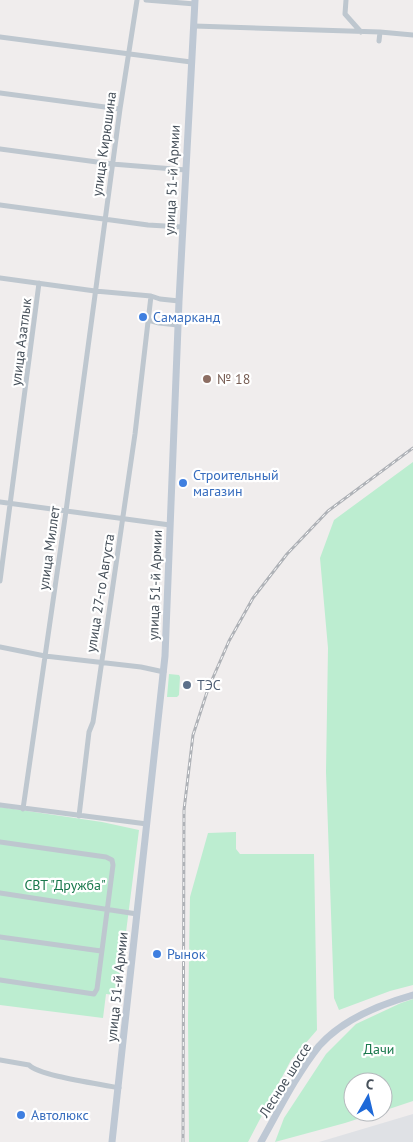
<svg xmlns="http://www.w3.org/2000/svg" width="413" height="1142" font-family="'PT Sans',sans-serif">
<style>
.airport{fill:#dfe1e5}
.green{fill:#bcedd0}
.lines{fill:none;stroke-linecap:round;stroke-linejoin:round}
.street{stroke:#bec7cf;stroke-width:5}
.secondary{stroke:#bec8d4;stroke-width:7}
.rail-casing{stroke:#afb2b7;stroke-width:3}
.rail{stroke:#fff;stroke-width:1;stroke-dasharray:4;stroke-linecap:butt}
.shop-dot{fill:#3f7fe0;stroke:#fff;stroke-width:2}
.education-dot{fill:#8d6e63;stroke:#fff;stroke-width:2}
.service-dot{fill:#5c6f8a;stroke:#fff;stroke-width:2}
.labels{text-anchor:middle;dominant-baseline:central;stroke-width:4.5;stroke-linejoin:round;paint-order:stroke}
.street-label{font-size:14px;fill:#46505a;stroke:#fff}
.shop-label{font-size:14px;fill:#366cbe;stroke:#fff;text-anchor:start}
.education-label{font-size:14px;fill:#785e54;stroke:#fff;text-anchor:start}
.service-label{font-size:14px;fill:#4e5e75;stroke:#fff;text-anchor:start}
.park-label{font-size:14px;fill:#19784c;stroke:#fff}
</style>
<rect width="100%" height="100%" fill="#f0eded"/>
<path class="airport" d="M413,1114V1142H319Z"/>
<path class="green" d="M413,462V985L390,991L339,1010L334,998L326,772L328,648L320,558L334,520Z
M169,674L179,675L180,677L179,695L177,697H167Z
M0,807L102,822L139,830L124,948L116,995L106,994L103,1018L0,1005Z
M236,832V849L240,854H314L317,1030L291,1060L248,1142H189L188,1018L190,897L208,833Z
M413,999V1101L383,1111V1082H353V1112H379L345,1123L275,1142L284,1118L326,1054L356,1024L401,1003Z"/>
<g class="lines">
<path class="street" d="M146,0L195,4
M346,0L345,14L361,32
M194,26L380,32L379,41
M380,32L413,35
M0,37L191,62
M0,93L120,109
M0,149L112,164L186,170
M0,205L148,225L182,227
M0,278L95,291L151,296L160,299L179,301
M148,320L159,323L178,325
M0,502L170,525
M0,581L39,283
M0,647L45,656L141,667L164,672
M0,805L147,824
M23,809L66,511L120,109L137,0
M79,816L89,732L93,722L135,434L151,296
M0,842L106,857L112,860L113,865L97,989L94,994L0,980
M0,893L137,914
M0,937L101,951
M0,1060L29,1065C39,1076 101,1084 119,1088"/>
<path class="secondary" d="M112,1142L165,656L179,301L195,0
M261,1142C279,1110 296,1075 319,1046C342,1020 381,1004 413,995"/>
<g class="rail-casing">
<path id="rail" d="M183,1142L184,810L193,735L208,689L229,641L253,598L287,554L328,511L413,448"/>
</g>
<use href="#rail" class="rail"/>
</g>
<g class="shop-dot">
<circle cx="143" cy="317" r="5"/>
<circle cx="183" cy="483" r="5"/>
<circle cx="157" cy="954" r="5"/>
<circle cx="21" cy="1115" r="5"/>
</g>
<circle class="education-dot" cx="207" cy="379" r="5"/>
<circle class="service-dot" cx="187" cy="685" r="5"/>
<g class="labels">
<g class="street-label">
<text transform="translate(104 144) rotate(-82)">улица Кирюшина</text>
<text transform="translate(172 180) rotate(-87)">улица 51-й Армии</text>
<text transform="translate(21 342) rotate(-83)">улица Азатлык</text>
<text transform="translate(49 548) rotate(-82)">улица Миллет</text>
<text transform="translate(155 585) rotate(-88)">улица 51-й Армии</text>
<text transform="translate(100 593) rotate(-81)">улица 27-го Августа</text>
<text transform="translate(117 987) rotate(-84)">улица 51-й Армии</text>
<text transform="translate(285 1080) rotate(-58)">Лесное шоссе</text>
</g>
<g class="shop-label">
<text x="153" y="317">Самарканд</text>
<text x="193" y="475">Строительный<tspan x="193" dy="16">магазин</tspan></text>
<text x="167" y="954">Рынок</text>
<text x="31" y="1115">Автолюкс</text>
</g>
<g class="education-label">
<text x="217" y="379">№ 18</text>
</g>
<g class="service-label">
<text x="197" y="685">ТЭС</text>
</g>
<g class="park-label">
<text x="65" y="885">СВТ "Дружба"</text>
<text x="379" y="1049">Дачи</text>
</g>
</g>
<g transform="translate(368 1097) rotate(8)"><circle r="24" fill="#ffffff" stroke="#b5b9bd"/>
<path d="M0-4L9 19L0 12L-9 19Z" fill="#1e69d8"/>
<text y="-8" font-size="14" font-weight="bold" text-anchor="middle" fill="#46505a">С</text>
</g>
</svg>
